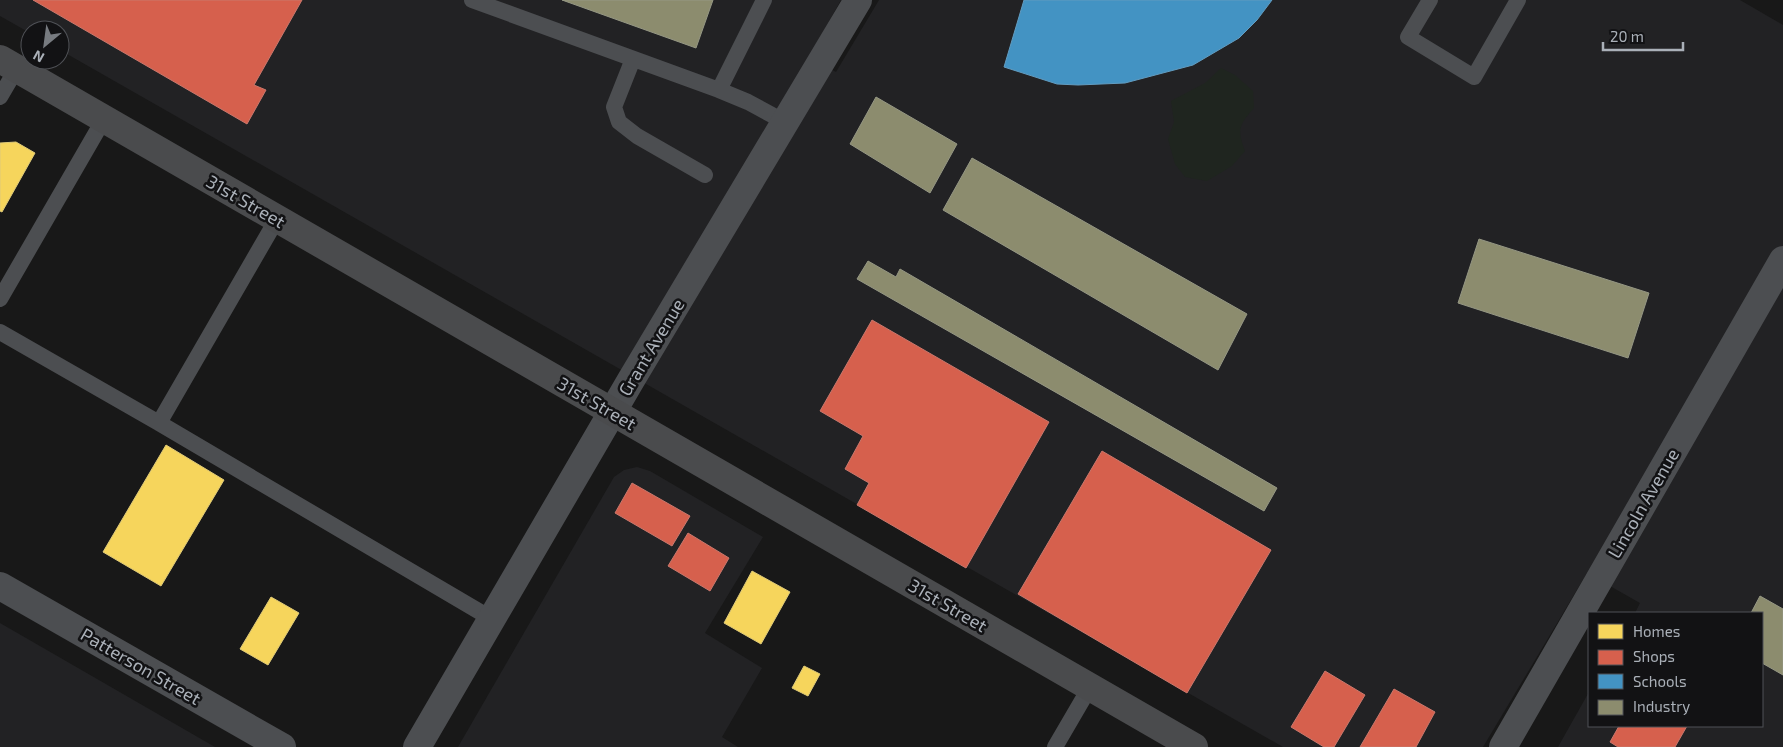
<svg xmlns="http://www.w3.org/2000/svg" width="1783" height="747" font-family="'Exo 2',sans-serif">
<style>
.built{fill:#222224}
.green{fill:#1f251f}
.homes{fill:#f6d55c;stroke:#dfca78}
.shops{fill:#d6604d;stroke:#c9786d}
.schools{fill:#4393c3;stroke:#629cc0}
.industry{fill:#8c8c6e;stroke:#959784}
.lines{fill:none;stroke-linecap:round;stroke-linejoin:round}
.service{stroke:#4c4e51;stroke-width:16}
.minor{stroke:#4c4e51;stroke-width:28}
.tertiary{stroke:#4c4e51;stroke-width:28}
.primary{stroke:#4a4b4d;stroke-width:28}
.labels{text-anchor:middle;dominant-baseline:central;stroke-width:5;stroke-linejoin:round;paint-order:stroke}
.street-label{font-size:18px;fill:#aab0b8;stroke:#121214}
</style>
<rect width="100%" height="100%" fill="#181818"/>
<path class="built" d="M0,0H841L809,57L836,72L879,0H1740L1783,25V747H1558L1589,692V726H1762V613H1635L1640,603L1587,573L1483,747H1283L60,50V30H30V33L0,16Z
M637,467L650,471L763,537L705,633L762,668L722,737L738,747H458L614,477L624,470Z
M0,623L215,747H0Z"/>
<path class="green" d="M1221,68L1235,75L1253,91L1254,108C1239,125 1237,129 1245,151L1232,166L1207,181L1185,177L1175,164L1168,139L1174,122L1171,101L1205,83Z"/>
<path class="homes" d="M16,142L35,153L2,212L0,211V143Z
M166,445L224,480L161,586L103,552Z
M752,571L790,592L761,644L724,623Z
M271,597L299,613L268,665L240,649Z
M804,666L820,674L808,696L792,688Z"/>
<path class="shops" d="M33,0H302L254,85L266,90L247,124Z
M872,320L1049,422L966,568L857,505L869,483L845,469L863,436L820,411Z
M1102,451L1271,550L1187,693L1018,594Z
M632,483L690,516L672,546L615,513Z
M688,533L729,558L710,591L668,566Z
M1325,671L1365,695L1334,747H1324L1291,727Z
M1394,689L1435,712L1416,747H1360Z
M1619,726H1687L1675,747H1618L1610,742Z"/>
<path class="schools" d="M1024,0H1272L1257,20L1239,38L1193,65L1125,83L1078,85L1057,84L1004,67Z"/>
<path class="industry" d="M562,0H713L696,48Z
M876,97L957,144L930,193L850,144Z
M972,158L1247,314L1218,370L943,210Z
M1479,239L1649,293L1628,358L1458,303Z
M868,261L896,277L900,269L1277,488L1264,511L857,279Z
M1760,596L1783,609V675L1762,663V613H1751Z"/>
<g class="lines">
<path class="service" d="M472,0L719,90L748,102L785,122
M1430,0L1408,37L1474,77L1518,0
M633,59L614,107L619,122L637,136L705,175
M719,90L764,0
M0,97L17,68
M0,299L104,119
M0,332L159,423L277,219
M159,423L492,619
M1055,747L1090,687"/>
<path class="minor" d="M0,586L282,747"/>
<path class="tertiary" d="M417,747L631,380L858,0
M1503,747L1783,260"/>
<path class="primary" d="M0,59L1194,747"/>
</g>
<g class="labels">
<g class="street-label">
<text transform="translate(246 201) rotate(30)">31st Street</text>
<text transform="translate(651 347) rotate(-59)">Grant Avenue</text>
<text transform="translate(597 403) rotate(30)">31st Street</text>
<text transform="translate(1643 503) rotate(-60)">Lincoln Avenue</text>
<text transform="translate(948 605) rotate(30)">31st Street</text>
<text transform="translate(141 666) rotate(30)">Patterson Street</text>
</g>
</g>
<rect x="1588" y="612" width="175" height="115" fill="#121214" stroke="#4f5156"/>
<rect x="1598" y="624" width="25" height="15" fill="#f6d55c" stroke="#4f5156"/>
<text x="1633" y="637" font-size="15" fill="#aab0b8">Homes</text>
<rect x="1598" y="650" width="25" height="15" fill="#d6604d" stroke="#4f5156"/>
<text x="1633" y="662" font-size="15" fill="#aab0b8">Shops</text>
<rect x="1598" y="674" width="25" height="15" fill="#4393c3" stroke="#4f5156"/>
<text x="1633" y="687" font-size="15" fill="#aab0b8">Schools</text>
<rect x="1598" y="700" width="25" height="15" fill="#8c8c6e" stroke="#4f5156"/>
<text x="1633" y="712" font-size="15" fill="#aab0b8">Industry</text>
<g transform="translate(45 45) rotate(209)"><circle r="24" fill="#121214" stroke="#4f5156"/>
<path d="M0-4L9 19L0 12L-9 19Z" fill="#777b80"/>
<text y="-8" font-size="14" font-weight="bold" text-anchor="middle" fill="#aab0b8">N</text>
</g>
<path d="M1603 42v8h80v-8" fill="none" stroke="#aab0b8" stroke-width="2.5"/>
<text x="1610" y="42" font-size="15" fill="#aab0b8" stroke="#121214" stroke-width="4" paint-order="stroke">20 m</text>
</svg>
